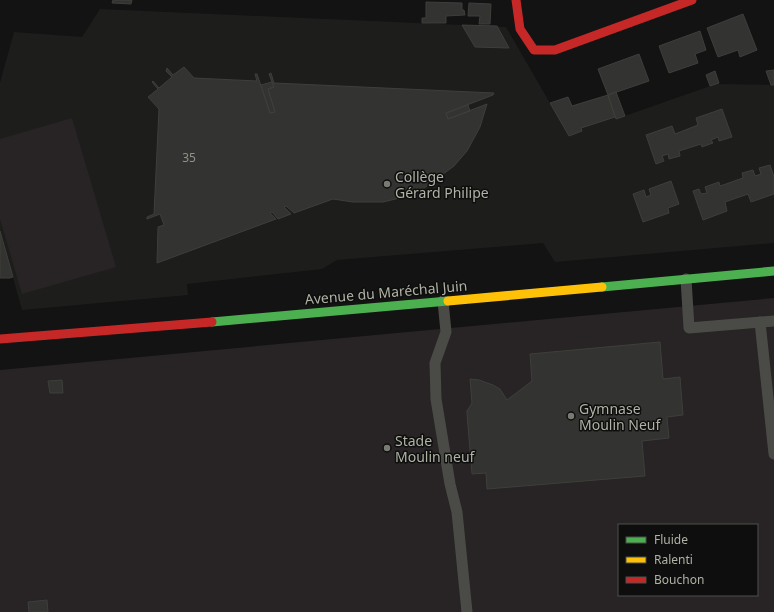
<svg xmlns="http://www.w3.org/2000/svg" width="774" height="612" font-family="'Noto Sans',sans-serif">
<style>
.built{fill:#1d1e1c}
.green{fill:#282325;fill-rule:evenodd}
.building{fill:#333431;stroke:#3e3f3b}
.lines{fill:none;stroke-linecap:round;stroke-linejoin:round}
.lane{stroke:#4a4b47;stroke-width:11}
.fast{stroke:#4caf50;stroke-width:9}
.slow{stroke:#ffc107;stroke-width:9}
.jam{stroke:#c62828;stroke-width:9}
.poi-dot{fill:#797a72;stroke:#0d0e0d;stroke-width:1.5}
.labels{text-anchor:middle;dominant-baseline:central;stroke-width:3;stroke-linejoin:round;paint-order:stroke}
.number-label{font-size:12px;fill:#919288}
.poi-label{font-size:14px;fill:#b0b2a5;stroke:#0d0e0d;text-anchor:start}
.street-label{font-size:14px;fill:#b0b2a5;stroke:#0d0e0d}
</style>
<rect width="100%" height="100%" fill="#121312"/>
<path class="built" d="M100,9L506,27L569,136L582,131L581,128L615,117L616,119L716,84L774,85V243L555,262L543,243L337,260L322,269L187,284L188,295L22,310L0,231V83L14,32L82,37Z"/>
<path class="green" d="M72,118L116,267L22,294L0,219V139Z
M774,298V612H0V370ZM619,525H757V595H619Z"/>
<path class="building" d="M113,0H132L131,4L112,3Z
M426,2L462,3V10H464L465,15L446,16V23H422V18H426Z
M469,3L491,4L490,24H479L480,16H468Z
M743,14L757,50L740,57L738,50L718,57L707,28Z
M462,25L497,26L509,48L475,47Z
M700,31L706,50L695,54L698,63L669,73L659,46Z
M639,54L649,81L608,95L598,69Z
M184,67L194,78L257,81L255,74H257L270,113L275,112L268,89L274,87L269,74L271,73L274,83L494,93L493,95L446,113L448,119L487,104L480,127L467,151L454,166L423,189L404,197L383,202H353L333,199L294,213L286,206L284,207L291,214L278,219L272,212L270,213L276,219L157,263L158,227L164,225L160,214L147,219V217L154,214L159,109L148,97L158,89L152,82L153,81L159,88L172,77L166,71L167,68L173,75Z
M774,70V85H771L766,71Z
M715,71L719,83L710,86L706,75Z
M272,82L274,87L268,89L275,112L270,113L261,85Z
M616,92L625,116L616,119L608,95Z
M608,95L615,117L581,128L582,131L569,136L550,103L568,97L572,106Z
M468,105L470,111L448,119L446,113Z
M722,109L732,137L719,141L718,137L711,140L713,143L702,147L701,144L679,151L680,156L669,159L668,154L662,156L664,161L656,164L646,135L672,126L675,134L698,125L696,118Z
M770,165L774,177V194L751,202L748,194L725,202L727,211L703,220L693,191L699,189L701,194L707,193L705,187L719,182L720,186L743,178L742,173L753,170L755,176L761,174L759,168Z
M671,181L679,204L668,208L669,213L643,222L633,194L644,190L646,197L651,195L649,189Z
M0,231L13,277L10,278H0Z
M660,342L663,379L680,377L683,415L667,417L669,438L642,441L645,476L487,489L486,473L472,474L467,414V411L472,403L470,379L479,380L493,385L500,389L507,400L532,381L530,354Z
M62,380L63,393H50L48,381Z
M47,600L48,612H29L28,602Z"/>
<g class="lines">
<path class="lane" d="M686,279L689,328L774,321
M443,301L446,332L435,363L436,399L450,484L457,512L467,612
M760,322L774,454"/>
<path class="fast" d="M602,287L774,271
M212,322L448,301"/>
<path class="slow" d="M448,301L602,287"/>
<path class="jam" d="M516,0L520,29L534,50H555L692,0
M0,339L212,322"/>
</g>
<g class="poi-dot">
<circle cx="387" cy="184" r="4"/>
<circle cx="571" cy="416" r="4"/>
<circle cx="387" cy="448" r="4"/>
</g>
<g class="labels">
<g class="number-label">
<text x="189" y="157">35</text>
</g>
<g class="poi-label">
<text x="395" y="176">Collège<tspan x="395" dy="16">Gérard Philipe</tspan></text>
<text x="579" y="408">Gymnase<tspan x="579" dy="16">Moulin Neuf</tspan></text>
<text x="395" y="440">Stade<tspan x="395" dy="16">Moulin neuf</tspan></text>
</g>
<g class="street-label">
<text transform="translate(386 292) rotate(-5)">Avenue du Maréchal Juin</text>
</g>
</g>
<rect x="618" y="524" width="140" height="72" fill="#0d0e0d" stroke="#4e504a"/>
<rect x="626" y="537" width="20" height="6" fill="#4caf50" stroke="#4e504a"/>
<text x="654" y="544" font-size="12" fill="#b0b2a5">Fluide</text>
<rect x="626" y="557" width="20" height="6" fill="#ffc107" stroke="#4e504a"/>
<text x="654" y="564" font-size="12" fill="#b0b2a5">Ralenti</text>
<rect x="626" y="577" width="20" height="6" fill="#c62828" stroke="#4e504a"/>
<text x="654" y="584" font-size="12" fill="#b0b2a5">Bouchon</text>
</svg>
